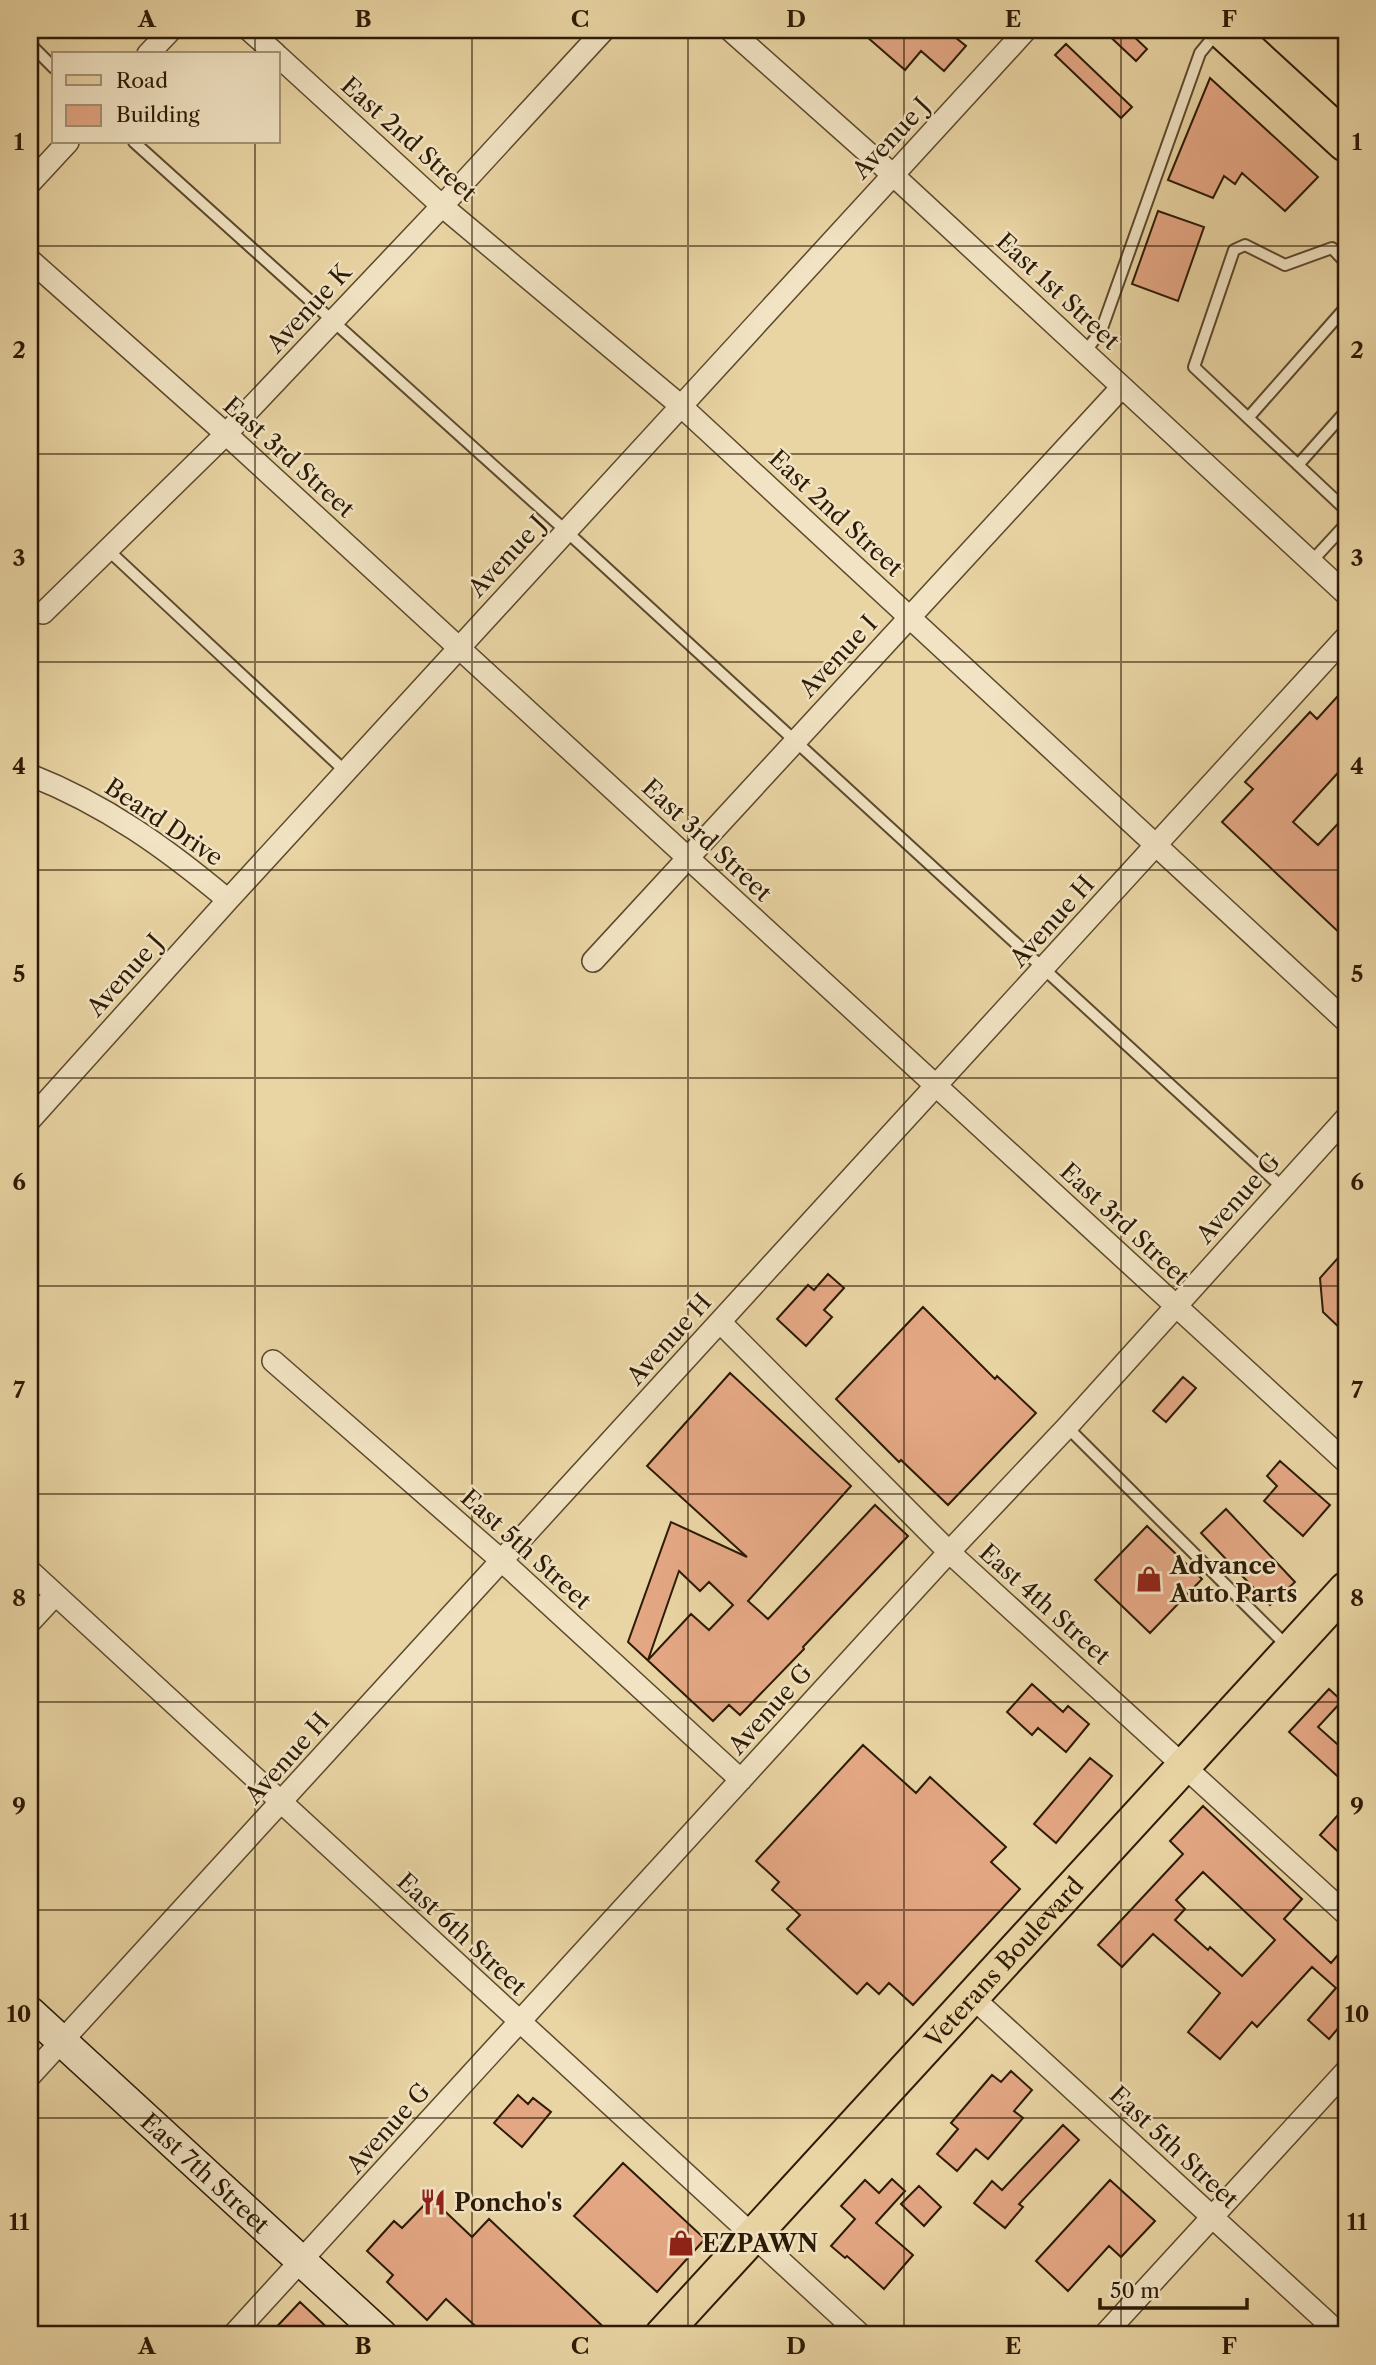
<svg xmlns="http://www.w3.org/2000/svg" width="1376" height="2365" font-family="'Libre Caslon Text',serif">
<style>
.building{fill:#e4a784;stroke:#2d1b06;stroke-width:2;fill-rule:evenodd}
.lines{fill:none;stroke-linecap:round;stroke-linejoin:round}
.lane-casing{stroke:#5c492d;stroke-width:14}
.street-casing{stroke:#5c492d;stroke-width:24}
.secondary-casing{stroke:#2d1b06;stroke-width:33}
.primary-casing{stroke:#2d1b06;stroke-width:37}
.highway-casing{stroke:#2d1b06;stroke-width:42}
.lane{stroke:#f1e3c3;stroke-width:10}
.street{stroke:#f1e3c3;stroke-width:21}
.secondary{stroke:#f1e3c3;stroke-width:30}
.primary{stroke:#e9d4a3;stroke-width:33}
.highway{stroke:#e9d4a3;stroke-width:38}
.grid{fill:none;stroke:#2d1b06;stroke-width:2;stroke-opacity:0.55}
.labels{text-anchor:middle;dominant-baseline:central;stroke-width:5;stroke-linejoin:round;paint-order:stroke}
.street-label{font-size:24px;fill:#2d1b06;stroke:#f1e3c3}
.poi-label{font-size:24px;font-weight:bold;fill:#2d1b06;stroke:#f1e3c3;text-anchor:start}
.neatline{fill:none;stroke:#2d1b06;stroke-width:2.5}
.grid-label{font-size:23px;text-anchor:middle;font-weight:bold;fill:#2d1b06}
</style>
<rect width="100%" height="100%" fill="#e9d4a3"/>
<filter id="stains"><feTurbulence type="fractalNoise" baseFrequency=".00286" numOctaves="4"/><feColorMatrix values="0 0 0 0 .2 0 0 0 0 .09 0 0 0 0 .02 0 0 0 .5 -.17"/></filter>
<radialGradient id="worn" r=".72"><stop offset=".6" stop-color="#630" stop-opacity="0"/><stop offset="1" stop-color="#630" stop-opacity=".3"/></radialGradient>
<path class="building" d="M859,30H946L966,46L944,71L921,51L905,70Z
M1103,30H1127L1147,49L1136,61Z
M1066,44L1132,107L1121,118L1055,55Z
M1210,78L1318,177L1285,211L1242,173L1235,184L1224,176L1213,198L1168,180Z
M1158,211L1204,227L1178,301L1132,284Z
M1346,687V764L1293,822L1318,845L1346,815V939L1222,822L1253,789L1245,782L1310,712L1317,719Z
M1346,1249V1334L1323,1312L1320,1278Z
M828,1274L844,1288L824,1310L832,1317L806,1346L777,1319L808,1285L814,1290Z
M923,1307L995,1379L997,1376L1036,1413L948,1505L901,1460L899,1462L836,1399Z
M730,1373L851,1486L748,1601L768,1619L875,1505L908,1536L803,1647L804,1649L740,1715L729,1705L713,1721L628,1642L671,1522L747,1557L647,1466ZM679,1571L700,1591L709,1582L733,1605L709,1630L691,1614L648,1660Z
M1183,1377L1196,1388L1166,1422L1153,1411Z
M1280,1461L1330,1505L1303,1536L1264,1501L1277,1486L1267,1476Z
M1226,1509L1295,1582L1270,1605L1201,1533Z
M1147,1526L1202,1579L1150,1633L1095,1580Z
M1032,1684L1063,1712L1068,1706L1089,1724L1066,1752L1038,1728L1032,1735L1007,1712Z
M1329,1689L1342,1701L1318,1727L1346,1752V1784L1289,1732Z
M863,1745L916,1793L930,1777L1006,1847L991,1862L1020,1889L913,2005L889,1983L879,1994L867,1983L857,1994L787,1929L800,1915L772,1890L779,1882L756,1861Z
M1090,1758L1112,1776L1056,1843L1034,1824Z
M1203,1806L1302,1899L1284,1919L1331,1963L1337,1956L1346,1965V2019L1329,2039L1308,2020L1336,1988L1312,1967L1257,2027L1252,2022L1220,2059L1188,2032L1220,1993L1153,1934L1122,1967L1098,1945L1183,1854L1170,1841ZM1203,1872L1275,1940L1242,1976L1210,1947L1208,1950L1175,1920L1185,1909L1176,1900Z
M1346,1806V1859L1320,1835Z
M1011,2071L1032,2090L1014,2111L1023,2118L988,2159L976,2149L957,2171L937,2154L958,2129L951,2123L992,2075L1001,2082Z
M518,2095L528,2104L533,2098L551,2112L522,2147L494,2123Z
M1063,2125L1079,2140L1019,2204L1023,2207L1005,2228L974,2203L992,2181L1002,2190Z
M623,2163L705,2239L657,2292L574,2216Z
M892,2179L905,2191L876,2223L913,2255L884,2289L847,2256L845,2258L831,2246L855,2219L841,2206L865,2180L879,2193Z
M1110,2180L1155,2221L1121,2257L1109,2246L1068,2291L1036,2261Z
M919,2186L941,2207L924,2226L901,2204Z
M431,2198L472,2237L489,2219L612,2335H485L446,2299L427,2320L387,2282L393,2275L367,2251L394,2221L402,2228Z
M300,2302L335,2335H269Z"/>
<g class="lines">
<g class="lane-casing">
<path id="lane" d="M30,44L54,68
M134,142L566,531L1283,1188
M1346,263L1332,248L1285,265L1245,245L1234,250L1194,367L1346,510
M1085,352L1101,331L1200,53L1219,30
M1248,418L1346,307
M1298,465L1346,411
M108,550L346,772
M1311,562L1346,524
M1067,1427L1287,1646"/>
</g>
<g class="street-casing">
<path id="street" d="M249,30L276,54
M730,30L893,175L1346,594
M148,54L171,30
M278,56L442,206L681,406L1346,1021
M30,183L68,142
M30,260L226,434L1346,1462
M43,613L226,434L442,206L604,30
M30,775C106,805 166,848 228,900
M593,961L1122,387
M30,1120L228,900L1026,30
M720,1322L949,1552L1346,1914
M273,1361L502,1561L741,1780
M30,1571L861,2335
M30,1622L55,1595
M972,1997L1341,2335
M30,2076L1346,637
M233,2335L949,1552L1067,1427L1346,1118
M1104,2335L1346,2071"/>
</g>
<g class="secondary-casing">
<g id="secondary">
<path id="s1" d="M30,2012L382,2335"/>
</g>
</g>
<g class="primary-casing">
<g id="primary">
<path id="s2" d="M662,2335L1346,1589"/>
</g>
</g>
<g class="highway-casing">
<path id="highway" d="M1224,30L1346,142"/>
</g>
<use href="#lane" class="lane"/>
<use href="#street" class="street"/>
<use href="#secondary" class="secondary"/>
<use href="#primary" class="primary"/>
<use href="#highway" class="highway"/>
</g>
<path class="grid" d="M255,30V54M472,30V2335M688,30V2335M904,30V2335M1121,30V2335M255,142V2335M30,246H1346M30,454H1346M30,662H1346M30,870H1346M30,1078H1346M30,1286H1346M30,1494H1346M30,1702H1346M30,1910H1346M30,2118H1346"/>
<defs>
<g id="shop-bare" transform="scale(2.1)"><path d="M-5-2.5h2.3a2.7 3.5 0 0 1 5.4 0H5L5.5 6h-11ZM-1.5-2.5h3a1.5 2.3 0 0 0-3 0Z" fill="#8f2418" stroke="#f1e3c3" stroke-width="2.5" paint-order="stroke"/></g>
<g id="restaurant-bare" transform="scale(2.1)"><path d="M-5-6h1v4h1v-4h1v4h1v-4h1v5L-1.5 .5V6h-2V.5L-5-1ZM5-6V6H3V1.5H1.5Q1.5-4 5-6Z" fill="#8f2418" stroke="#f1e3c3" stroke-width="2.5" paint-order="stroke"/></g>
</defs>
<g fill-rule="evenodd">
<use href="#shop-bare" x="1149" y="1579"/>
<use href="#restaurant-bare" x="433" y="2202"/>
<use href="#shop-bare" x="681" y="2243"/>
</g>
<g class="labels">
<g class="street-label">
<text transform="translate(891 138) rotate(-47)">Avenue J</text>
<text transform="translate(409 139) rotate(42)">East 2nd Street</text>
<text transform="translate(1058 291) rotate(43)">East 1st Street</text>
<text transform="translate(309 308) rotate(-47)">Avenue K</text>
<text transform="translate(289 457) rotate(42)">East 3rd Street</text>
<text transform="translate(836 513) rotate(43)">East 2nd Street</text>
<text transform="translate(507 556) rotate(-47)">Avenue J</text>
<text transform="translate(838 656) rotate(-47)">Avenue I</text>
<text transform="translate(164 822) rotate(34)">Beard Drive</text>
<text transform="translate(707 840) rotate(43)">East 3rd Street</text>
<text transform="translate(1052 921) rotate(-48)">Avenue H</text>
<text transform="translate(125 975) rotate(-48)">Avenue J</text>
<text transform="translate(1238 1198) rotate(-48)">Avenue G</text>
<text transform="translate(1125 1224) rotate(43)">East 3rd Street</text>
<text transform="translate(669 1339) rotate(-48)">Avenue H</text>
<text transform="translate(526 1549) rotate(42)">East 5th Street</text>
<text transform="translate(1045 1604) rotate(42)">East 4th Street</text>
<text transform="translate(770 1709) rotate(-48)">Avenue G</text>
<text transform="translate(287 1758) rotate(-48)">Avenue H</text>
<text transform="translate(462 1934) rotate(43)">East 6th Street</text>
<text stroke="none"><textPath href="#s2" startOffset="506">Veterans Boulevard</textPath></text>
<text transform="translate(388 2128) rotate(-48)">Avenue G</text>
<text transform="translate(1174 2147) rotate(43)">East 5th Street</text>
<text stroke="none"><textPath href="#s1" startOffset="238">East 7th Street</textPath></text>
</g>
<g class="poi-label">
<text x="1170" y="1565">Advance<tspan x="1170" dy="28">Auto Parts</tspan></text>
<text x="454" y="2202">Poncho's</text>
<text x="702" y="2243">EZPAWN</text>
</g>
</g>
<rect width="1376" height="2365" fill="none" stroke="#e9d4a3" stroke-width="77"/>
<rect x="52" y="52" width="228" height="91" fill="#f1e3c3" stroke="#a39377" stroke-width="2"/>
<rect x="66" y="75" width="35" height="10" fill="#e9d4a3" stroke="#a39377" stroke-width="2"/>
<text x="116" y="88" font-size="21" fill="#2d1b06">Road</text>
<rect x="66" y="105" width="35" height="21" fill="#e4a784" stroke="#a39377" stroke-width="2"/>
<text x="116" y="122" font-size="21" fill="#2d1b06">Building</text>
<path d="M1100 2298v10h147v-10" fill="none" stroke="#2d1b06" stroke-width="3.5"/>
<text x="1110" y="2298" font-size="21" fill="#2d1b06" stroke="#f1e3c3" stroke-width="5" paint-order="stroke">50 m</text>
<rect x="38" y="38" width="1300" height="2288" class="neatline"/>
<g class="grid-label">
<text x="147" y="27">A</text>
<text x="363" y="27">B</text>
<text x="580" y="27">C</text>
<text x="796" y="27">D</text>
<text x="1013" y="27">E</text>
<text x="1229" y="27">F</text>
<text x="19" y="150">1</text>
<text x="1357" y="150">1</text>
<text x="19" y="358">2</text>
<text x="1357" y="358">2</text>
<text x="19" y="566">3</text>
<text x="1357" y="566">3</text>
<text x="19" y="774">4</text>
<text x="1357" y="774">4</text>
<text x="19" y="982">5</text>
<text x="1357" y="982">5</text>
<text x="19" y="1190">6</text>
<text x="1357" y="1190">6</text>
<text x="19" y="1398">7</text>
<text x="1357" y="1398">7</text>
<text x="19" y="1606">8</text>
<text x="1357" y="1606">8</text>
<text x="19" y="1814">9</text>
<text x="1357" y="1814">9</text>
<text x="19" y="2022">10</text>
<text x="1357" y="2022">10</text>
<text x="19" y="2230">11</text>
<text x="1357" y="2230">11</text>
<text x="147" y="2354">A</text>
<text x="363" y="2354">B</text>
<text x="580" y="2354">C</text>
<text x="796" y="2354">D</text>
<text x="1013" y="2354">E</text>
<text x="1229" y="2354">F</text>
</g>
<rect width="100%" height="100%" filter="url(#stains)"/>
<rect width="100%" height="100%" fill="url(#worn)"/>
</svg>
